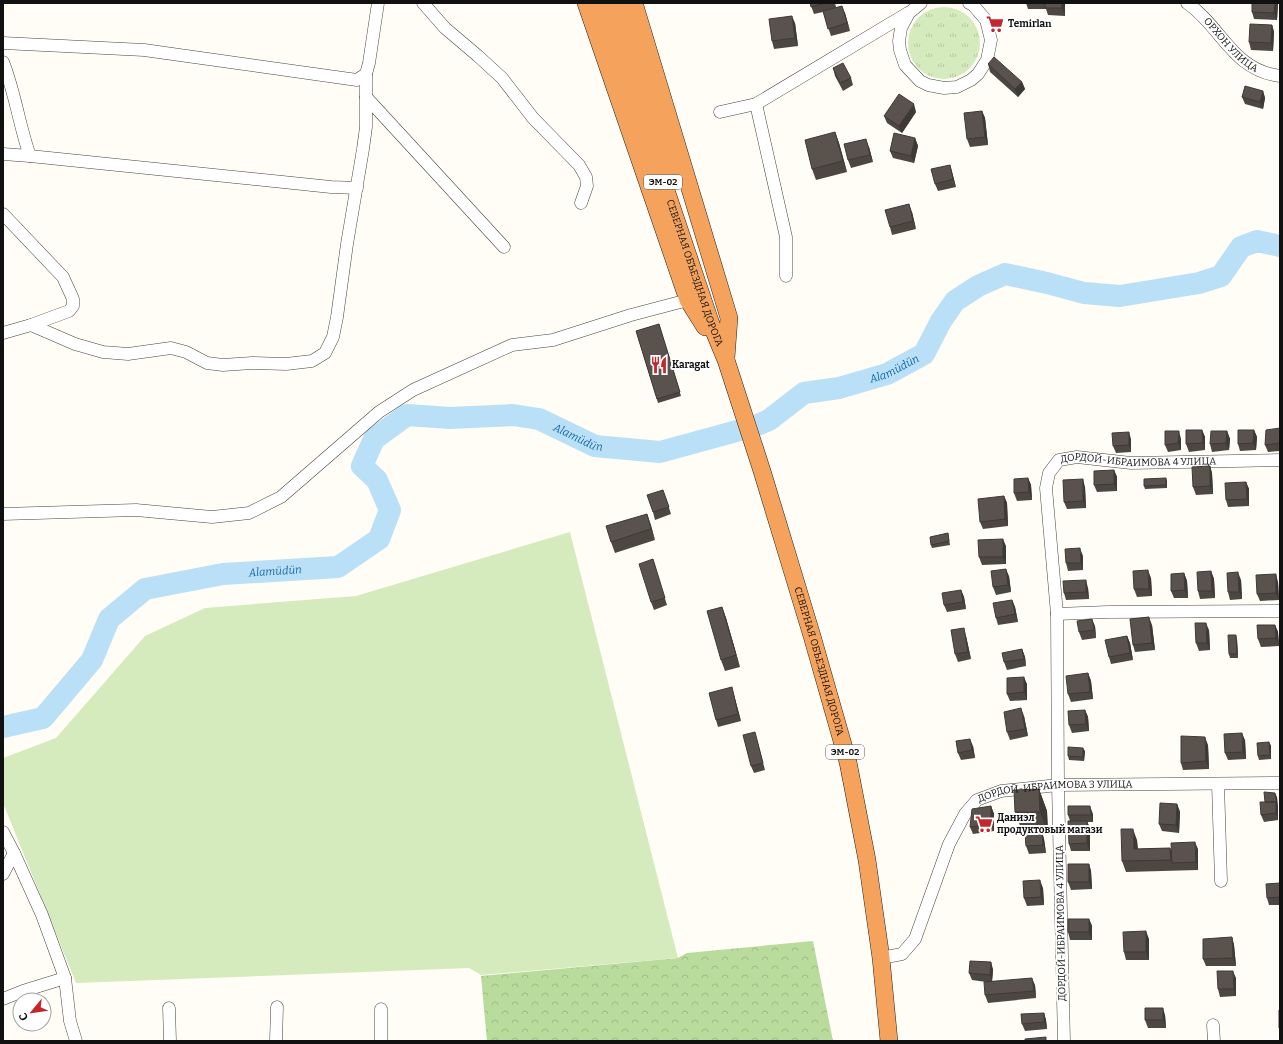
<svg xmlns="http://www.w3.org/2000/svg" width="1283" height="1044" font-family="Bitter,serif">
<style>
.grass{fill:url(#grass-tufts)}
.forest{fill:url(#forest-crowns)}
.park{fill:#d5ebbd}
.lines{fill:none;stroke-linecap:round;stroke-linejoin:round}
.river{stroke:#b9e0f7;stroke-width:22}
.minor-casing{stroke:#444;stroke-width:13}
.highway-casing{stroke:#222;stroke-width:18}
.minor{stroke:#fff;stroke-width:12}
.highway{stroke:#f5a25d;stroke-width:17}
.wall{fill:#4d4742}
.shaded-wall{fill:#3f3936}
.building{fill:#5a524d;stroke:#3f3936}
.labels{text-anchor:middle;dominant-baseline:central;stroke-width:4;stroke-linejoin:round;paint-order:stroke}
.shield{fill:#fff;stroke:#585858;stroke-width:1}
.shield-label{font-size:9px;font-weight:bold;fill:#111}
.poi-label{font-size:10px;font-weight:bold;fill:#111;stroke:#fff;text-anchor:start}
.street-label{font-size:10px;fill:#111;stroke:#fff}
.water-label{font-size:11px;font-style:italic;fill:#1768a6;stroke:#fff}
</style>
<defs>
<pattern id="grass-tufts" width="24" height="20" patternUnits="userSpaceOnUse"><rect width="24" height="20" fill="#d5ebbd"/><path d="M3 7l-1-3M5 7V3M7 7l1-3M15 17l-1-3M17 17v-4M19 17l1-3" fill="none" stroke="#b6c8a1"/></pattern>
<pattern id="forest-crowns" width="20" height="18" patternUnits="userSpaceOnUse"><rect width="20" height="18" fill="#b9dc9c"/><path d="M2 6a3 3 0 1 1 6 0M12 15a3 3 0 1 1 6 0" fill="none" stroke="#9ebc85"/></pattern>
</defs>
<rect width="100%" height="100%" fill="#fffdf5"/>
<path class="grass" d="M908 43a36 36 0 1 1 72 0a36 36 0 1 1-72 0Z"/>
<path class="forest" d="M813,941L833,1041H487L481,976L678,958L687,953Z"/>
<path class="park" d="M570,532L678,958L481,975L469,968L76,983L3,803V758L56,738L145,636L205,608L356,596Z"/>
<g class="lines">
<path class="river" id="s1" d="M3,727L43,718L92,660L109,619L145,589L223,574L338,567L379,539L390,510L377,480L362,466L374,439L407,415L450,418L513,415L539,419L595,446L660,452L755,426L769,420L804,393L839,388L887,374L924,354L941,321L955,301L978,286L1005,274L1047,283L1084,293L1120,296L1199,283L1221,276L1241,247L1257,241L1280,246"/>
<g class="minor-casing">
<g id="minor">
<path d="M423,3L445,28L478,56L502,78L533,118L579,165L586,177L587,186L581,203"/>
<path d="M921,3L909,13L901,28L899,41L900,50L905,65L920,81L928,85L944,88L957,87L971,80L978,74L987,60L991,40L986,20L972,4L969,3"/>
<path id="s2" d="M1187,3C1222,27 1232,70 1280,76"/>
<path d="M3,43L144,50L357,80L366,74L369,63L378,3"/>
<path d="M3,62C15,92 19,125 30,156L331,187L357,188"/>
<path d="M366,97L504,247"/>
<path d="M756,104L786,237V276"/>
<path d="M720,112L756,104L908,13"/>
<path d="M3,154L30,156"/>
<path d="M3,214L63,277L73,299V306L69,311L31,325"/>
<path d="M3,333L31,325L75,344L103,352L128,354L171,348L186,352L207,363L223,365L252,363L286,364L312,361L325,353L333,337L337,317L347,244L363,149L366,127V74"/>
<path d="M3,514L136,510L212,517L249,513L281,497L379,412L413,390L512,345L553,340L631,315L688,300"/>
<path d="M1057,614L1108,612L1280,611"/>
<path d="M1218,784L1221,881"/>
<path d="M3,832L14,853"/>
<path d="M3,874L14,853L42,915L65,978"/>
<path id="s3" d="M881,958L902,954L915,939L949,844L965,814L977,800L1001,791L1058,785L1280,783"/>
<path d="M3,999L23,991L65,978L70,1021L76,1041"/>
<path d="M169,1008L170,1041"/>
<path d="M1213,1025L1214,1041"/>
<path d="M276,1041L277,1007"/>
<path d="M381,1041V1009"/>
<path id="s4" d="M1064,1041L1058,785L1057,614L1046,488L1049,473L1059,460L1077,457L1131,463L1280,460"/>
</g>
</g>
<g class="highway-casing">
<g id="highway">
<path d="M586,3L688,300L705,327"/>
<path id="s5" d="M603,3L711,324L726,360L762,471L812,636L848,762L867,860L881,958L889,1041"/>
<path d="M617,3L673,174"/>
<path d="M634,3L729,318L726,358"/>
</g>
</g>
<use href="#minor" class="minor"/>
<use href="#highway" class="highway"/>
</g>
<path class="wall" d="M810,3H835L836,7L845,13L850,31L831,36L823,12L814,14Z
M1026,3H1065V16L1048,15L1046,9H1028Z
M1278,3L1277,20L1254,19L1252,12Z
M795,23L798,46L774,49L772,41Z
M1272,25L1274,32L1273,51L1251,50L1249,42Z
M988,64L1022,82L1025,89L1018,97L990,72Z
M833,68L851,78L853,85L843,91L835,76Z
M1263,91L1265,98L1263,109L1245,104L1242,97Z
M982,111L985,118L988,145L970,147L967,139Z
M916,112L902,133L887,123L884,116Z
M835,132L839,143L847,172L816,180L812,169Z
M915,138L918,146L914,163L893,158L890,151Z
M869,147L873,162L851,168L848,160Z
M950,165L952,172L956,187L938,191L935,184Z
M912,212L916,229L892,235L890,227Z
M659,324L681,396L658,403L636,331Z
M1280,428V451L1268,452L1265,445Z
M1202,430L1205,437V450L1189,452L1186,444Z
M1254,430L1257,437L1256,450L1240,451L1238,444Z
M1227,431L1230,439L1229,450L1212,452L1210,444Z
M1131,439V452L1116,453L1113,446Z
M1181,439V450L1168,452L1165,445Z
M1210,466L1212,473L1213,494L1196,495L1193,487Z
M1114,470L1117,477V491L1097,492L1094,485Z
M1028,478L1031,485L1032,500L1017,501L1014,493Z
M1167,481V488L1145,489L1144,486Z
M1246,482L1249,489V506L1228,507L1226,500Z
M1085,487L1086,508L1067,509L1064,502Z
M1004,496L1007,503L1008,526L983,529L980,522Z
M666,498L671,514L655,520L653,512Z
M647,514L655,540L615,553L611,542Z
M948,533L950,545L932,548L931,545Z
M1006,546V564L982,565L979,557Z
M1083,556V570L1068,571L1066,563Z
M655,567L667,605L654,610L651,602Z
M1211,571L1214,579L1215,598L1200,599L1198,591Z
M1184,573L1187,581L1188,598H1174L1171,591Z
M1009,576L1011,592L996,595L993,587Z
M1151,578L1152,596L1137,597L1134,589Z
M1241,580L1242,599L1230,600L1228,592Z
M1278,582L1279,600L1260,601L1257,594Z
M1088,588L1089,599L1066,600L1064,593Z
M961,590L964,597L966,609L947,612L944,605Z
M1012,600L1015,607L1018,622L998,625L996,618Z
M722,607L726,618L740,667L725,671L721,660Z
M1152,625L1155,650L1135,652L1133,645Z
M1275,625L1278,632L1279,646L1261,647L1258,639Z
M1095,626L1096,638L1082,640L1079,632Z
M1209,630L1210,650L1199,651L1196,643Z
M966,636L971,659L958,662L955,654Z
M1127,636L1130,643L1133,660L1111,664L1109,657Z
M1237,639L1238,658H1230L1229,654Z
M1022,649L1025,657L1026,666L1007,670L1004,662Z
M1088,673L1091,681L1093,699L1071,702L1068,694Z
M1027,684V700L1010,701L1007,694Z
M734,695L741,721L718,727L716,720Z
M1085,710L1088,717L1089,731L1072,733L1069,725Z
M1024,716L1028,736L1010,740L1007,732Z
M757,740L765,770L754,773L751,766Z
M1245,740L1246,759L1228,760L1225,753Z
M1269,742L1271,746V759L1259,760L1258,756Z
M1208,745L1209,769L1183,770L1181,763Z
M973,746L975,758L961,760L958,753Z
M1085,751L1084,761L1069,760L1068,756Z
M1039,789L1047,811L1048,833H1042L1044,839L1046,853L1029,854L1026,846L1025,834H1023L1015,812Z
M1277,797L1278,809V820L1264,822L1261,815L1265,802Z
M1177,804L1180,812L1179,833L1162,831L1159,824Z
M991,806L994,814V831L973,834L970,827Z
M1093,814V822H1087L1090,828V851H1071L1069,844L1070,821L1068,815Z
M1137,840L1138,849L1170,848L1172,852L1198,849V870L1126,872L1122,861Z
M1089,864L1091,871L1092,889L1071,890L1068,882Z
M1280,883V905H1269L1267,898Z
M1043,888L1044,905L1027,906L1024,898Z
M1089,919L1092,926V940H1070L1068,932Z
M1232,937L1234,945L1236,966H1206L1203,959Z
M1149,939V960H1126L1124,952Z
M991,962L993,970L992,981L1035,985L1036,998L988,1003L985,995L986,982L972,980L969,973Z
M1236,978V996L1220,997L1218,989Z
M1044,1013L1046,1020L1047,1029L1025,1031L1022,1024Z
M1165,1015L1166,1028H1148L1145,1020Z"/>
<path class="shaded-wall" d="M1062,3H1065V16L1062,8Z
M1275,3H1278L1277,20L1274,13Z
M842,6L845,13L850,31L847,23Z
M792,16L795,23L798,46L795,38Z
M1272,25L1274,32L1273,51L1271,43Z
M1022,82L1025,89L1018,97L1015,89Z
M1263,91L1265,98L1263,109L1260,102Z
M914,104L916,112L902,133L899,126Z
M982,111L985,118L988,145L985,137Z
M835,132L839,143L847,172L843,161Z
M915,138L918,146L914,163L911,156Z
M866,139L869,147L873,162L870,155Z
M950,165L952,172L956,187L953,179Z
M909,204L912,212L916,229L913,221Z
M1202,430L1205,437V450L1203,443Z
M1254,430L1257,437L1256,450L1253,443Z
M1179,431L1181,439V450L1178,443Z
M1227,431L1230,439L1229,450L1226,443Z
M1129,432L1131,439V452L1129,445Z
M1210,466L1212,473L1213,494L1210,486Z
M1114,470L1117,477V491L1114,484Z
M1028,478L1031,485L1032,500L1029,492Z
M1166,478L1167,481V488L1166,485Z
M1083,479L1085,487L1086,508L1083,501Z
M1246,482L1249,489V506L1247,499Z
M1004,496L1007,503L1008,526L1005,519Z
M647,514L651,525L655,540L651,529Z
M1003,539L1006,546V564L1003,557Z
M1080,548L1083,556V570L1081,563Z
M1006,569L1009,576L1011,592L1008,585Z
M1148,570L1151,578L1152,596L1149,589Z
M1211,571L1214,579L1215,598L1212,591Z
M1238,572L1241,580L1242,599L1239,592Z
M1184,573L1187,581L1188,598L1185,590Z
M1276,574L1278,582L1279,600L1276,593Z
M1086,580L1088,588L1089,599L1086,592Z
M961,590L964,597L966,609L963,602Z
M1012,600L1015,607L1018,622L1015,614Z
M722,607L726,618L740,667L736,655Z
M1149,617L1152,625L1155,650L1152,643Z
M1092,619L1095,626L1096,638L1094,630Z
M1206,623L1209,630L1210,650L1207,643Z
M1275,625L1278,632L1279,646L1276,638Z
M964,628L966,636L971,659L968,652Z
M1236,635L1237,639L1238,658L1237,654Z
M1127,636L1130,643L1133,660L1130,653Z
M1022,649L1025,657L1026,666L1024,659Z
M1088,673L1091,681L1093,699L1090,692Z
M1024,677L1027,684V700L1024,692Z
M732,687L734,695L741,721L738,714Z
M1021,708L1024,716L1028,736L1025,729Z
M1085,710L1088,717L1089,731L1086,724Z
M1242,733L1245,740L1246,759L1243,752Z
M1205,737L1208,745L1209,769L1206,761Z
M970,739L973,746L975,758L972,750Z
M1269,742L1271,746V759L1270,755Z
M1083,748L1085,751L1084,761L1083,757Z
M1039,789L1047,811L1048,833L1040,812Z
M1275,793L1277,797L1278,809V820L1276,813Z
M1177,804L1180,812L1179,833L1176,825Z
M991,806L994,814V831L991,824Z
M1090,806L1093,814V822L1091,815Z
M1087,821L1090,828V851L1087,843Z
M1133,829L1137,840L1138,860L1134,849Z
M1042,831L1044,839L1046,853L1043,845Z
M1195,842L1198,849V870L1196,862Z
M1170,848L1174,859L1172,863L1171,860Z
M1089,864L1091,871L1092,889L1089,882Z
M1040,880L1043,888L1044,905L1041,897Z
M1089,919L1092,926V940L1089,932Z
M1146,931L1149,939V960L1146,952Z
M1232,937L1234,945L1236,966L1233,958Z
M991,962L993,970L992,982L990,975Z
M1233,971L1236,978V996L1234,989Z
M1032,978L1035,985L1036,998L1034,991Z
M1163,1008L1165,1015L1166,1028L1163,1020Z
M1044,1013L1046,1020L1047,1029L1044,1022Z"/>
<path class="building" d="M810,3H825L811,7Z
M1045,3H1062V8H1045Z
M1252,3H1275L1274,13L1252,12Z
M842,6L847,23L828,29L823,11Z
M792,16L795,38L772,41L769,19Z
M1250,24L1272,25L1271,43L1249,42Z
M994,57L1022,82L1015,89L988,64Z
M843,63L851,78L840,83L833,68Z
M1245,86L1263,91L1260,102L1242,97Z
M899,94L914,104L899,126L884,116Z
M982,111L985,137L967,139L964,113Z
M835,132L843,161L812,169L805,140Z
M894,133L915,138L911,156L890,151Z
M866,139L870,155L848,160L844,144Z
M950,165L953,179L935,184L931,169Z
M909,204L913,221L890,227L885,210Z
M659,324L680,392L657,399L636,331Z
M1280,428V443L1265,445L1266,430Z
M1186,430H1202L1203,443L1186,444Z
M1238,430H1254L1253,443L1238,444Z
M1165,431H1179L1178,443L1165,445Z
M1211,431H1227L1226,443L1210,444Z
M1129,432V445L1113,446L1112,433Z
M1210,466V486L1193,487L1192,467Z
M1114,470V484L1094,485V471Z
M1028,478L1029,492L1014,493V479Z
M1166,478V485L1144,486V479Z
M1083,479V501L1064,502L1063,480Z
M1246,482L1247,499L1226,500L1225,483Z
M663,490L669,507L653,512L647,495Z
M1004,496L1005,519L980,522L978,499Z
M647,514L651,529L611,542L606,526Z
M948,533L949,541L931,545L930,537Z
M1003,539V557H979L978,540Z
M1080,548L1081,563H1066L1065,549Z
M653,559L665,598L651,602L639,564Z
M1006,569L1008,585L993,587L991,571Z
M1148,570L1149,589H1134L1133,571Z
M1211,571L1212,591H1198L1197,572Z
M1238,572L1239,592H1228L1227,573Z
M1184,573L1185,590L1171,591V574Z
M1276,574V593L1257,594L1256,575Z
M1086,580V592L1064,593L1063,581Z
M961,590L963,602L944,605L942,593Z
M1012,600L1015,614L996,618L993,603Z
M722,607L736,655L721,660L707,611Z
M1149,617L1152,643L1133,645L1130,619Z
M1092,619L1094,630L1079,632L1077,621Z
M1195,623H1206L1207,643H1196Z
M1257,625H1275L1276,638L1258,639Z
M964,628L968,652L955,654L951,630Z
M1228,635H1236L1237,654H1229Z
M1127,636L1130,653L1109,657L1105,640Z
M1022,649L1024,659L1004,662L1002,653Z
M1088,673L1090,692L1068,694L1066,676Z
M1024,677V692L1007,694V678Z
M732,687L738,714L716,720L709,693Z
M1021,708L1025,729L1007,732L1004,712Z
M1085,710L1086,724L1069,725L1068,711Z
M755,732L763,763L751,766L743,735Z
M1242,733L1243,752L1225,753L1224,734Z
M1181,736L1205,737L1206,761L1181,763Z
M970,739L972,750L958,753L956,741Z
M1269,742L1270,755L1258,756L1257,743Z
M1068,747L1083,748V757L1068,756Z
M1039,789L1040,812H1015L1014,790Z
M1264,792L1275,793L1277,806L1276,802H1265Z
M1260,802H1276V813L1261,815Z
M1160,803L1177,804L1176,825L1159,824Z
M991,806V824L970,827L972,809Z
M1068,806H1090L1091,815H1068Z
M1068,821H1087V843L1069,844Z
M1121,829H1133L1134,849L1170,848L1171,860L1122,861Z
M1042,831L1043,845L1026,846L1025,833Z
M1195,842L1196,862L1172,863L1171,843Z
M1068,864H1089V882H1068Z
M1040,880L1041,897L1024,898L1023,881Z
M1280,883V897L1267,898L1266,884Z
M1068,919H1089V932H1068Z
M1146,931V952H1124L1123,932Z
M1232,937L1233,958L1203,959V939Z
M970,961L991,962L990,975L969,973Z
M1217,971H1233L1234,989H1218Z
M1032,978L1034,991L985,995L984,982Z
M1145,1008H1163V1020H1145Z
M1279,1010H1280V1028H1279Z
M1044,1013V1022L1022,1024L1021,1014Z
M1046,1037V1041H1025V1039Z"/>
<defs>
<g id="supermarket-bare" transform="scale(1.38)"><path d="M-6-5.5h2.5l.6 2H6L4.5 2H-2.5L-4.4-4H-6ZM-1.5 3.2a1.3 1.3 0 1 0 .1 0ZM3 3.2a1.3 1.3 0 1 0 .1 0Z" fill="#c4262e" stroke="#fff" stroke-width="2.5" paint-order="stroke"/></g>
<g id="restaurant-bare" transform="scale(1.38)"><path d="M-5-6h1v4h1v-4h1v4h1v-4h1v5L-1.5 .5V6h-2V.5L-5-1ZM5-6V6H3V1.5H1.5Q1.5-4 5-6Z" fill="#c4262e" stroke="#fff" stroke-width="2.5" paint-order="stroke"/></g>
</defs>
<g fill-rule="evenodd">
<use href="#supermarket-bare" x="995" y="24"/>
<use href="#restaurant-bare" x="659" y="365"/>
<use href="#supermarket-bare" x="984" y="824"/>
</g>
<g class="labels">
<g class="shield">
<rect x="644" y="175" width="38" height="14" rx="3"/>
<rect x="826" y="745" width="38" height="14" rx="3"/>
</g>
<g class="shield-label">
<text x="663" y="182">ЭМ-02</text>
<text x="845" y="752">ЭМ-02</text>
</g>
<g class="poi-label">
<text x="1008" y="24">Temirlan</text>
<text x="672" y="365">Karagat</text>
<text x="997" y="818">Даниэл<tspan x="997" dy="12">продуктовый магази</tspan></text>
</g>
<g class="street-label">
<text stroke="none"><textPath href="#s2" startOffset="61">ОРХОН УЛИЦА</textPath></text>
<text stroke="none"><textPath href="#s5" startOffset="285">СЕВЕРНАЯ ОБЪЕЗДНАЯ ДОРОГА</textPath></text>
<text stroke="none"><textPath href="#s4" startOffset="665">ДОРДОЙ-ИБРАИМОВА 4 УЛИЦА</textPath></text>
<text stroke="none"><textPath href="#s5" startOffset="693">СЕВЕРНАЯ ОБЪЕЗДНАЯ ДОРОГА</textPath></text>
<text stroke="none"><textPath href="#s3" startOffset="274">ДОРДОЙ-ИБРАИМОВА 3 УЛИЦА</textPath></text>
<text transform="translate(1061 923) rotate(-91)">ДОРДОЙ-ИБРАИМОВА 4 УЛИЦА</text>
</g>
<g class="water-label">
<text stroke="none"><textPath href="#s1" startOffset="1119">Alamüdün</textPath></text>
<text stroke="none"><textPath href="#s1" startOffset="783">Alamüdün</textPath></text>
<text stroke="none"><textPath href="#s1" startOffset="340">Alamüdün</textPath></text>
</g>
</g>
<rect width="1283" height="1044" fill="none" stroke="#111111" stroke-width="8"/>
<g transform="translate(32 1012) rotate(241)"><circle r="19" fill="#ffffff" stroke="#a0a0a0"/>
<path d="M0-3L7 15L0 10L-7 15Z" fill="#c4262e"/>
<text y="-6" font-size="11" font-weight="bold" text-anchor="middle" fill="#111111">С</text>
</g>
</svg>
